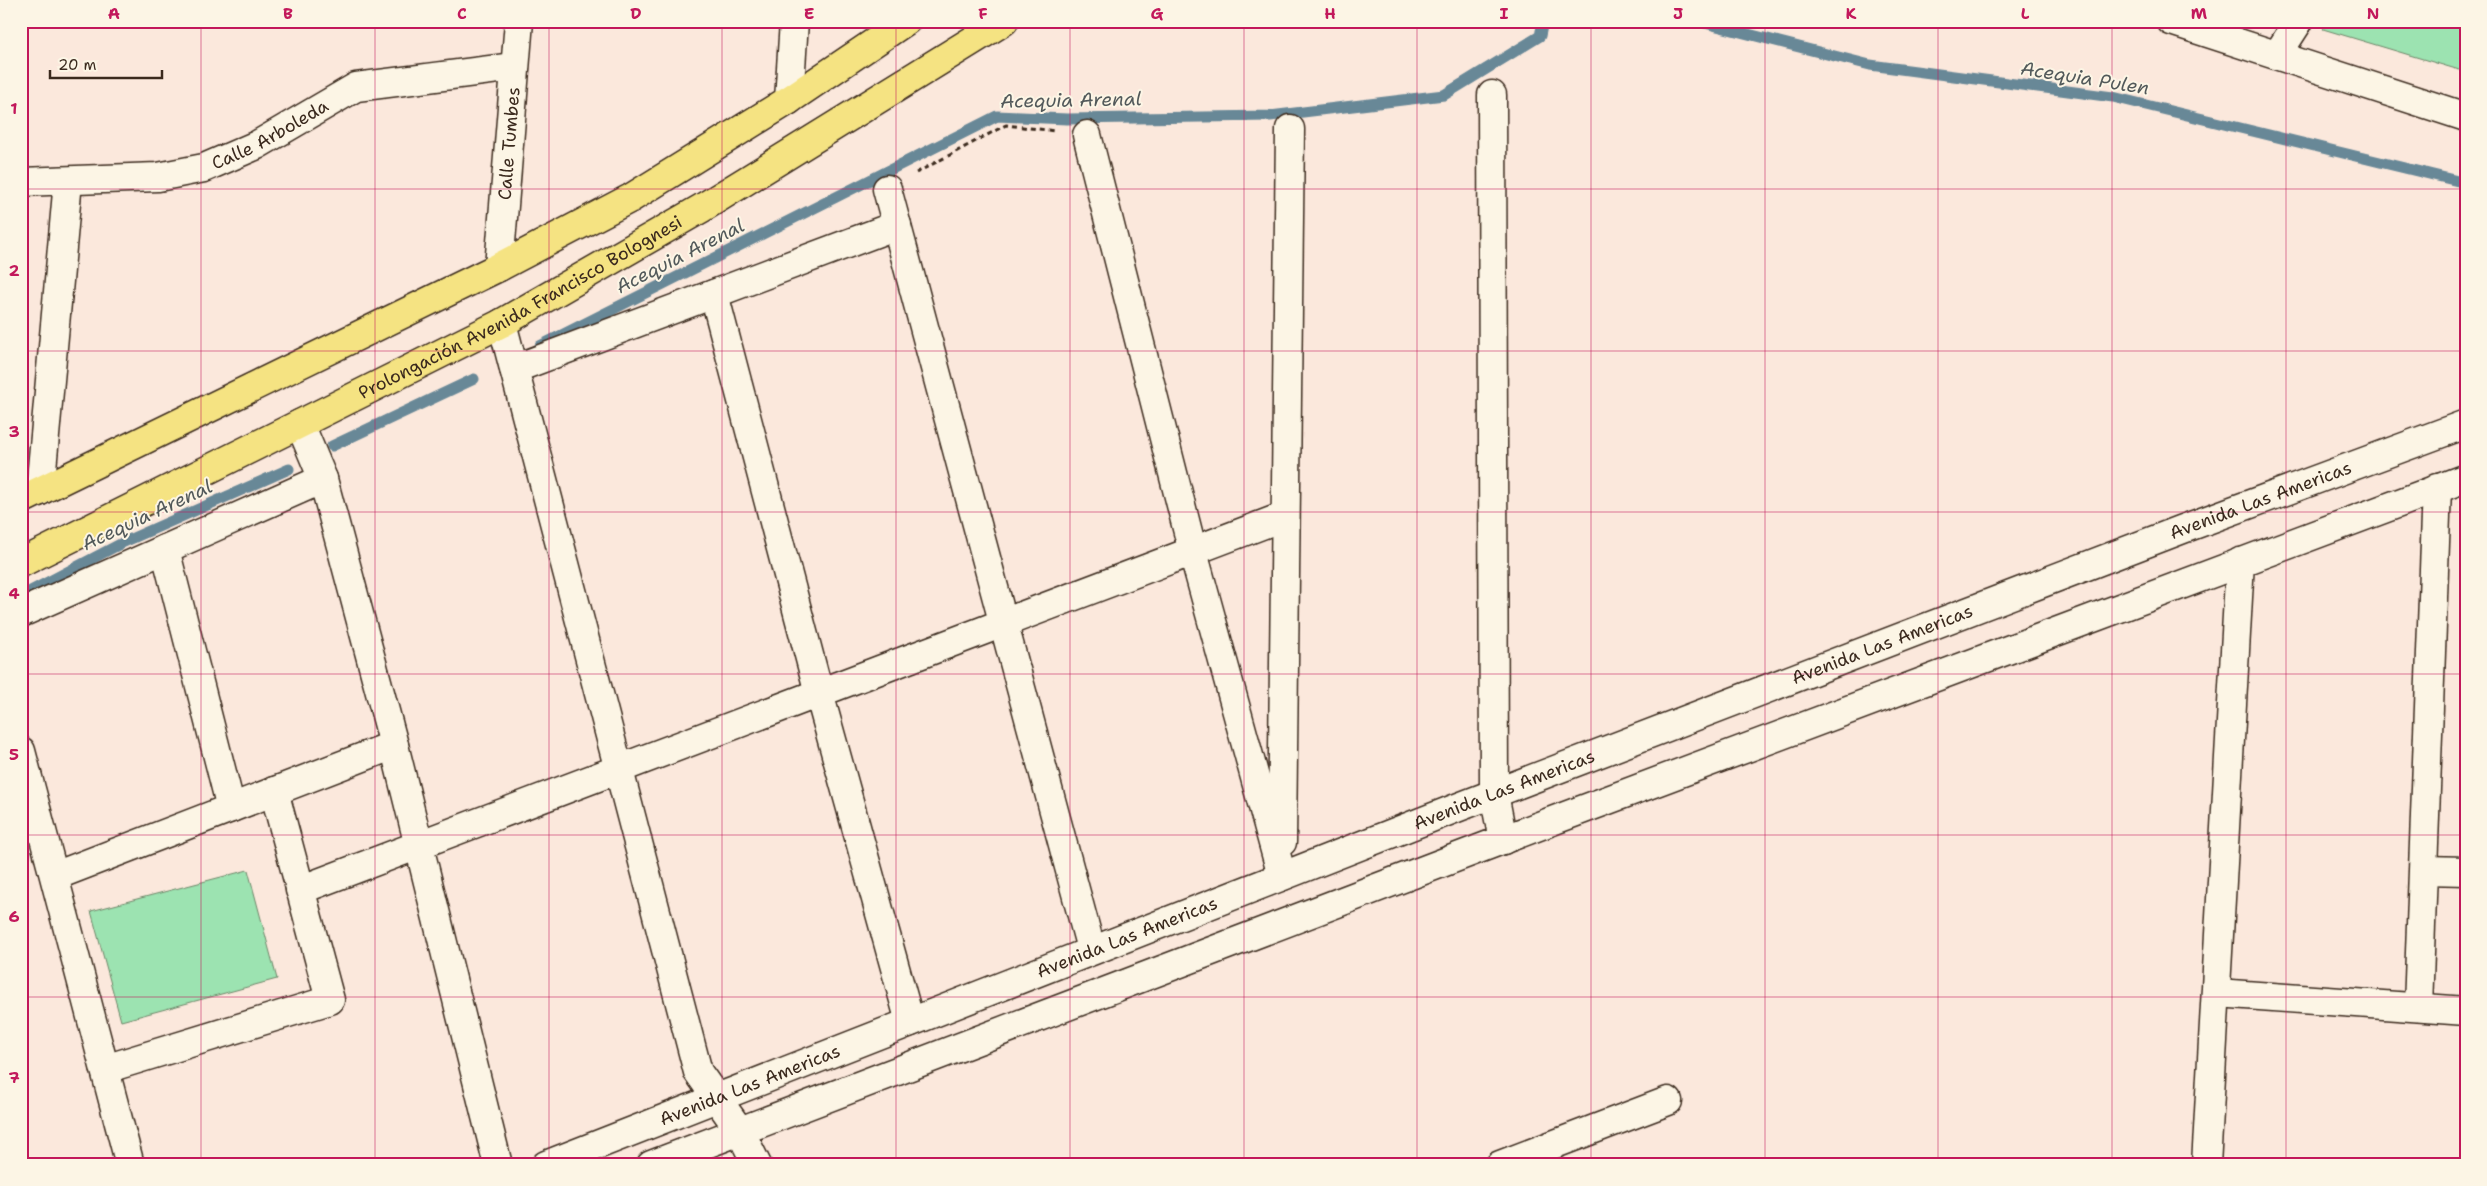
<svg xmlns="http://www.w3.org/2000/svg" width="2487" height="1186" font-family="'Shantell Sans',sans-serif">
<style>
.green{fill:#9ce3b1;stroke:#6c8668}
.lines{fill:none;stroke-linecap:round;stroke-linejoin:round}
.stream{stroke:#688897;stroke-width:11}
.minor-casing{stroke:#3b2a1e;stroke-width:31}
.major-casing{stroke:#3b2a1e;stroke-width:31}
.path{stroke:#3b2a1e;stroke-width:3;stroke-dasharray:5 4;stroke-linecap:butt}
.minor{stroke:#fcf5e5;stroke-width:28}
.major{stroke:#f5e382;stroke-width:28}
.grid{fill:none;stroke:#c2185b;stroke-width:1;stroke-opacity:0.55}
.labels{text-anchor:middle;dominant-baseline:central;stroke-width:4;stroke-linejoin:round;paint-order:stroke}
.street-label{font-size:18px;fill:#3b2a1e;stroke:#fcf5e5}
.water-label{font-size:19px;font-style:italic;fill:#52595a;stroke:#fcf5e5}
.neatline{fill:none;stroke:#c2185b;stroke-width:2}
.grid-label{font-size:16px;text-anchor:middle;font-weight:bold;fill:#c2185b}
</style>
<rect width="100%" height="100%" fill="#fbe8dc"/>
<filter id="ink" filterUnits="userSpaceOnUse"><feTurbulence type="fractalNoise" baseFrequency=".02" numOctaves="2"/><feDisplacementMap in="SourceGraphic" scale="10" xChannelSelector="R" yChannelSelector="G"/><feConvolveMatrix kernelMatrix="1 2 1 2 8 2 1 2 1" color-interpolation-filters="sRGB"/></filter>
<g filter="url(#ink)">
<path class="green" d="M2329,21H2466V72L2323,29Z
M248,870L277,979L121,1021L91,911Z"/>
<g class="lines">
<path class="stream" d="M1697,21L1870,65L2113,97L2466,183
M540,346L997,116L1067,119L1270,116L1444,95L1540,36L1543,21
M332,446L474,379
M21,596L124,542L289,469"/>
<g class="minor-casing">
<g id="minor">
<path d="M2171,21L2466,117"/>
<path d="M2277,55L2299,21"/>
<path d="M1492,95L1494,794L1503,840"/>
<path d="M789,100L794,21"/>
<path d="M1087,135L1193,552L1282,876"/>
<path id="s1" d="M21,182L158,177L204,168L257,145L356,87L514,67"/>
<path d="M887,189L1091,949"/>
<path id="s2" d="M499,267L519,21"/>
<path d="M714,294L819,693L910,1022"/>
<path d="M502,323L698,1072L740,1131L757,1165"/>
<path d="M514,369L897,225"/>
<path d="M300,424L323,479L394,745L498,1165"/>
<path d="M40,491L68,181"/>
<path d="M165,549L231,808"/>
<path d="M21,613L323,479"/>
<path d="M21,751L130,1165"/>
<path d="M1282,842L1290,129"/>
<path d="M2424,870L2466,871"/>
<path d="M55,876L394,745"/>
<path d="M300,890L1285,516"/>
<path d="M2217,993L2466,1011"/>
<path d="M2418,1007L2437,488"/>
<path d="M105,1069L330,1000L274,791"/>
<path id="s3" d="M546,1165L1459,807L2183,529L2466,424"/>
<path d="M651,1165L1552,821L2466,478"/>
<path d="M1500,1165L1668,1101"/>
<path d="M2206,1165L2240,562"/>
</g>
</g>
<g class="major-casing">
<g id="major">
<path d="M21,500L499,267L631,198L789,100L906,21"/>
<path id="s4" d="M21,563L502,323L702,208L1004,21"/>
</g>
</g>
<path class="path" d="M916,173L1006,125L1055,131"/>
<use href="#minor" class="minor"/>
<use href="#major" class="major"/>
</g>
</g>
<path class="grid" d="M201,21V1165M375,21V1165M549,21V1165M722,21V1165M896,21V1165M1070,21V1165M1244,21V1165M1417,21V1165M1591,21V1165M1765,21V1165M1938,21V1165M2112,21V1165M2286,21V1165M21,189H2466M21,351H2466M21,512H2466M21,674H2466M21,835H2466M21,997H2466"/>
<g class="labels">
<g class="street-label">
<text stroke="none"><textPath href="#s1" startOffset="258">Calle Arboleda</textPath></text>
<text stroke="none"><textPath href="#s2" startOffset="124">Calle Tumbes</textPath></text>
<text stroke="none"><textPath href="#s4" startOffset="561">Prolongación Avenida Francisco Bolognesi</textPath></text>
<text stroke="none"><textPath href="#s3" startOffset="1839">Avenida Las Americas</textPath></text>
<text stroke="none"><textPath href="#s3" startOffset="1434">Avenida Las Americas</textPath></text>
<text stroke="none"><textPath href="#s3" startOffset="1029">Avenida Las Americas</textPath></text>
<text stroke="none"><textPath href="#s3" startOffset="624">Avenida Las Americas</textPath></text>
<text stroke="none"><textPath href="#s3" startOffset="219">Avenida Las Americas</textPath></text>
</g>
<g class="water-label">
<text transform="translate(2085 78) rotate(9)">Acequia Pulen</text>
<text transform="translate(1071 100) rotate(-1)">Acequia Arenal</text>
<text transform="translate(680 256) rotate(-27)">Acequia Arenal</text>
<text transform="translate(147 515) rotate(-25)">Acequia Arenal</text>
</g>
</g>
<rect width="2487" height="1186" fill="none" stroke="#fcf5e5" stroke-width="55"/>
<path d="M50 70v8h112v-8" fill="none" stroke="#3b2a1e" stroke-width="2.5"/>
<text x="58" y="70" font-size="15" fill="#3b2a1e" stroke="#fcf5e5" stroke-width="4" paint-order="stroke">20 m</text>
<rect x="28" y="28" width="2432" height="1130" class="neatline"/>
<g class="grid-label">
<text x="114" y="19">A</text>
<text x="288" y="19">B</text>
<text x="462" y="19">C</text>
<text x="636" y="19">D</text>
<text x="809" y="19">E</text>
<text x="983" y="19">F</text>
<text x="1157" y="19">G</text>
<text x="1330" y="19">H</text>
<text x="1504" y="19">I</text>
<text x="1678" y="19">J</text>
<text x="1851" y="19">K</text>
<text x="2025" y="19">L</text>
<text x="2199" y="19">M</text>
<text x="2373" y="19">N</text>
<text x="14" y="114">1</text>
<text x="14" y="276">2</text>
<text x="14" y="437">3</text>
<text x="14" y="599">4</text>
<text x="14" y="760">5</text>
<text x="14" y="922">6</text>
<text x="14" y="1083">7</text>
</g>
</svg>
